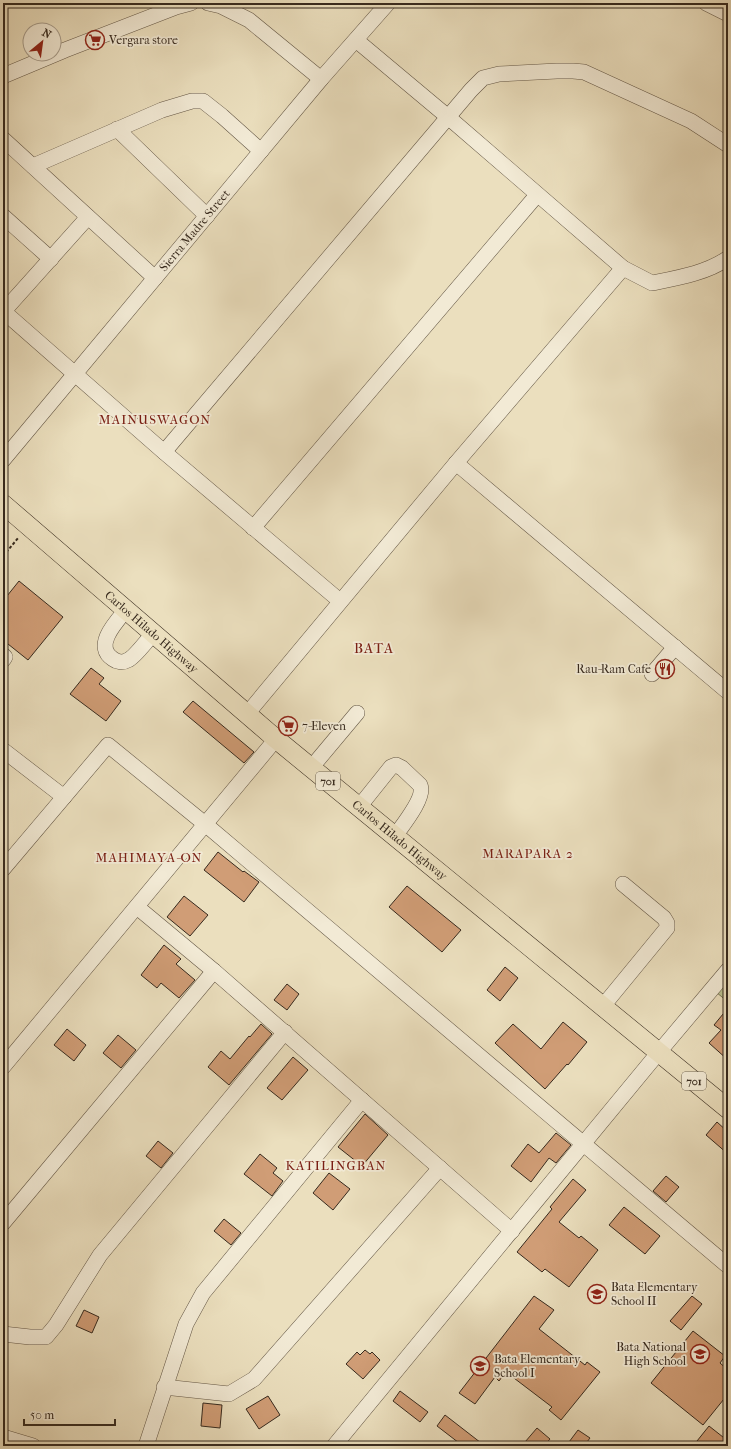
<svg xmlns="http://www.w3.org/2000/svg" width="731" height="1449" font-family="'IM FELL French Canon',serif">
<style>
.grass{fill:url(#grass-tufts);stroke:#787657}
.building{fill:#d09d76;stroke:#372a1e}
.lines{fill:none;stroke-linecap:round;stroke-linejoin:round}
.minor-casing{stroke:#645746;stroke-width:16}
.major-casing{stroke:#372a1e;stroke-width:20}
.path{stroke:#372a1e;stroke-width:2;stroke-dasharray:3 2;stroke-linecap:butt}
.minor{stroke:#f2ead5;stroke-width:15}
.major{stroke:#ebdfbe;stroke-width:19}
.labels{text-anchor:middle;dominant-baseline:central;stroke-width:3.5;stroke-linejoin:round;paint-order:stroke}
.shield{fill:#f2ead5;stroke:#6f6455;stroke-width:1}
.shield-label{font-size:11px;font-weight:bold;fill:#372a1e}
.poi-label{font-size:12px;fill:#372a1e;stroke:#f2ead5;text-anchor:start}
.street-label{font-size:12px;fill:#372a1e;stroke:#f2ead5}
.neighbourhood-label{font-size:13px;letter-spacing:1px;fill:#7a1f14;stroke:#f2ead5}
.quarter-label{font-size:14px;letter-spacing:1px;fill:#7a1f14;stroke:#f2ead5}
</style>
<defs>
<pattern id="grass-tufts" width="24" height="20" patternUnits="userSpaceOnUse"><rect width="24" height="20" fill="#b9c190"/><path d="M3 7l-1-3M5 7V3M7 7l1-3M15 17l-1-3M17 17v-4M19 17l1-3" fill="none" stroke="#979d75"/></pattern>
</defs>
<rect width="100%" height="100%" fill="#ebdfbe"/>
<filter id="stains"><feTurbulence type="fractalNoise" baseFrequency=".005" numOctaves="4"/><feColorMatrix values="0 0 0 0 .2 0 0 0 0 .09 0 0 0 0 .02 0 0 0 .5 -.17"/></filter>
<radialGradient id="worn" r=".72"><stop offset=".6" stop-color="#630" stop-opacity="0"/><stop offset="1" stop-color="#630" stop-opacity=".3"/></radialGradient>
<path class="grass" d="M728,978V1002L716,992Z"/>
<path class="building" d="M19,581L63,617L28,660L3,640V601Z
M91,668L104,678L99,684L121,701L106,721L70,694Z
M193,701L254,752L244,763L183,712Z
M218,852L243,872L244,871L259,882L244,902L204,870Z
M407,886L461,930L442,952L389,907Z
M184,896L208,915L190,936L167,917Z
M164,945L181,959L176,964L195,980L179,998L161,983L157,988L141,975Z
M505,967L518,978L500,1001L487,990Z
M287,984L299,994L287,1010L274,1000Z
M728,1008V1060L709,1043L721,1030L714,1025Z
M563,1022L587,1042L568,1065L567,1064L545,1089L495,1043L513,1024L541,1049Z
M261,1024L272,1034L229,1085L208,1067L221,1051L230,1059L249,1036L250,1037Z
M67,1029L86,1045L74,1061L54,1045Z
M118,1035L136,1050L121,1068L103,1053Z
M293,1057L308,1070L282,1100L267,1088Z
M365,1114L388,1135L362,1166L338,1147Z
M717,1122L728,1132V1154L706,1135Z
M556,1133L571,1145L556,1163L549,1158L531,1182L511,1166L528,1144L539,1153Z
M158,1141L173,1153L161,1168L146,1156Z
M260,1154L277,1168L273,1173L283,1181L272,1196L244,1174Z
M329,1173L350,1189L333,1210L313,1193Z
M666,1176L679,1187L666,1202L653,1191Z
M573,1179L586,1190L559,1222L579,1238L581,1236L598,1250L569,1287L545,1269L542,1272L517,1252L552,1209L550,1207Z
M624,1207L660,1236L645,1254L609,1225Z
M224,1219L241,1233L231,1245L214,1231Z
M534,1296L554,1310L539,1329L585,1365L587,1362L600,1372L561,1420L549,1410L552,1407L506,1372L499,1381L495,1377L475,1404L459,1393Z
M692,1296L702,1304L681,1330L670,1321Z
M84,1310L99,1317L92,1333L76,1326Z
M693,1331L725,1356L720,1363L728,1370V1394L703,1425L651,1383Z
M365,1350L370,1354L372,1352L380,1360L363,1379L346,1364L357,1352L360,1355Z
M400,1391L428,1412L420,1422L393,1401Z
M268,1396L280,1415L259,1429L246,1409Z
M203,1403L222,1405L220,1428L201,1426Z
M445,1415L485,1446H463L437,1426Z
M709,1426L728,1441V1446H703L697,1441Z
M537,1428L550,1439L544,1446H530L525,1442Z
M578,1430L590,1438L584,1446H566Z"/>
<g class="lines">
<g class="minor-casing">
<g id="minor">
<path d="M208,3L221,6L249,20L321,79"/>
<path d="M706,3L728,14"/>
<path d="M356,40L448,117L623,268L652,283C677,278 707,273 728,258"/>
<path d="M3,76L65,50L176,7L191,3"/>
<path d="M117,129L207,216"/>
<path d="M3,139L155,278"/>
<path d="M33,166L162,110L192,101H203L222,116L261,151"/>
<path d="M3,216L51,259"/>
<path d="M3,311L164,452L340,601"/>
<path d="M3,312L88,217"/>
<path d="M164,452L471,90L483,78L499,74L557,71H573L584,72L691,121L728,145"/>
<path id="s1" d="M3,460L321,79L388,3"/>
<path d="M456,463L728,692"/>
<path d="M253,528L537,195"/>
<path d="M126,610C116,622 93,646 113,659C117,662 123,663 128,660C135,657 147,640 153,634"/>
<path d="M3,655L5,657L3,660"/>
<path d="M652,674L675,647"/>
<path d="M247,714L456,463L623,268"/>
<path d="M3,750L64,797"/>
<path d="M311,768L357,713"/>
<path d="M359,807L391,767L396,765L402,768L420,785C426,797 402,826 395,836"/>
<path d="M3,869L108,745L205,824L728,1266"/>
<path d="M137,907L214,971L512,1231"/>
<path d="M603,1006L667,928V923L664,918L623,884"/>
<path d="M3,1067L276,739"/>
<path d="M3,1223L214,971"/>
<path d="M3,1334L30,1337H46L56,1325L100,1255L285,1032"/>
<path d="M164,1387L229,1394L254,1379L440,1168"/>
<path d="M3,1437L33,1446"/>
<path d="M146,1446L186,1324L203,1293L362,1100"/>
<path d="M334,1446L659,1052L728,970"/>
</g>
</g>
<g class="major-casing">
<g id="major">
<path id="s2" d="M3,504L276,739L728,1109"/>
</g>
</g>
<path class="path" d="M3,556L19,537"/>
<use href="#minor" class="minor"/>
<use href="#major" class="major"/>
</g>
<defs>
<g id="supermarket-ring" transform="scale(1)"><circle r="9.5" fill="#f2ead5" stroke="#8f2418" stroke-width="1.5"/><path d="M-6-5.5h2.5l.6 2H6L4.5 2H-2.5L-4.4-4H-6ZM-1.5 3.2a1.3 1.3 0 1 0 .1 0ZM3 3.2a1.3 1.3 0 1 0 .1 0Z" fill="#8f2418"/></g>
<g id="restaurant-ring" transform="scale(1)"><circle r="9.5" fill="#f2ead5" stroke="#8f2418" stroke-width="1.5"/><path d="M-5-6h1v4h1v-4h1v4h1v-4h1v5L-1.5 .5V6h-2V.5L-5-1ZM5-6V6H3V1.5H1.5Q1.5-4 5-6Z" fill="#8f2418"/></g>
<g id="school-ring" transform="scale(1)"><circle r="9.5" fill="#f2ead5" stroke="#8f2418" stroke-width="1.5"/><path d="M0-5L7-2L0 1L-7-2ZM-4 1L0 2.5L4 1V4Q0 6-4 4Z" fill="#8f2418"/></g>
</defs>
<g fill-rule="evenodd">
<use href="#supermarket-ring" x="95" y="40"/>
<use href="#restaurant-ring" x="665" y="669"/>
<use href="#supermarket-ring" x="288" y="726"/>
<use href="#school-ring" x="597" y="1294"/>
<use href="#school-ring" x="700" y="1354"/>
<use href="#school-ring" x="480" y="1366"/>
</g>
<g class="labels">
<g class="shield">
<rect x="316" y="772" width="24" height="18" rx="3"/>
<rect x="682" y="1072" width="24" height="18" rx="3"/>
</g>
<g class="shield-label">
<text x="328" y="781">701</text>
<text x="694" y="1081">701</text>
</g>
<g class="poi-label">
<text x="109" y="40">Vergara store</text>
<text x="651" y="669" text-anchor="end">Rau-Ram Cafe</text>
<text x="302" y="726">7-Eleven</text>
<text x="611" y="1287">Bata Elementary<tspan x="611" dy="14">School II</tspan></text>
<text x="686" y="1347" text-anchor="end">Bata National<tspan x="686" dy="14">High School</tspan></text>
<text x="494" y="1359">Bata Elementary<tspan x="494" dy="14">School I</tspan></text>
</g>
<g class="street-label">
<text stroke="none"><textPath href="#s1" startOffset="299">Sierra Madre Street</textPath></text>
<text stroke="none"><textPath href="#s2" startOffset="196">Carlos Hilado Highway</textPath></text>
<text stroke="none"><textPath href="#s2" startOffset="520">Carlos Hilado Highway</textPath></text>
</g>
<g class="neighbourhood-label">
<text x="155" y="419">MAINUSWAGON</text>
<text x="528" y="853">MARAPARA 2</text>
<text x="149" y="857">MAHIMAYA-ON</text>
<text x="336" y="1165">KATILINGBAN</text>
</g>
<g class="quarter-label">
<text x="374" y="648">BATA</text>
</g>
</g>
<rect width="731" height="1449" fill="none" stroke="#ebdfbe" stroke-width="16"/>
<rect x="4" y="4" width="723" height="1441" fill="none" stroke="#372a1e" stroke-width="2"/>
<rect x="8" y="8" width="715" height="1433" fill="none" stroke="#372a1e"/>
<g transform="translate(42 42) rotate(29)"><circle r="19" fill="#f2ead5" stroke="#a79d8c"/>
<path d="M0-3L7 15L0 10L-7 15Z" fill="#8f2418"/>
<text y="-6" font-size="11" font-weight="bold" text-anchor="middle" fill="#372a1e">N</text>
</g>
<path d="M24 1419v6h91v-6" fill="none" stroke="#372a1e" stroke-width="2"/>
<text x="30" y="1419" font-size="12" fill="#372a1e" stroke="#f2ead5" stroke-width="3" paint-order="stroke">50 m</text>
<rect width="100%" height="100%" filter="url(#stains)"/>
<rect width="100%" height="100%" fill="url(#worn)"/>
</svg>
